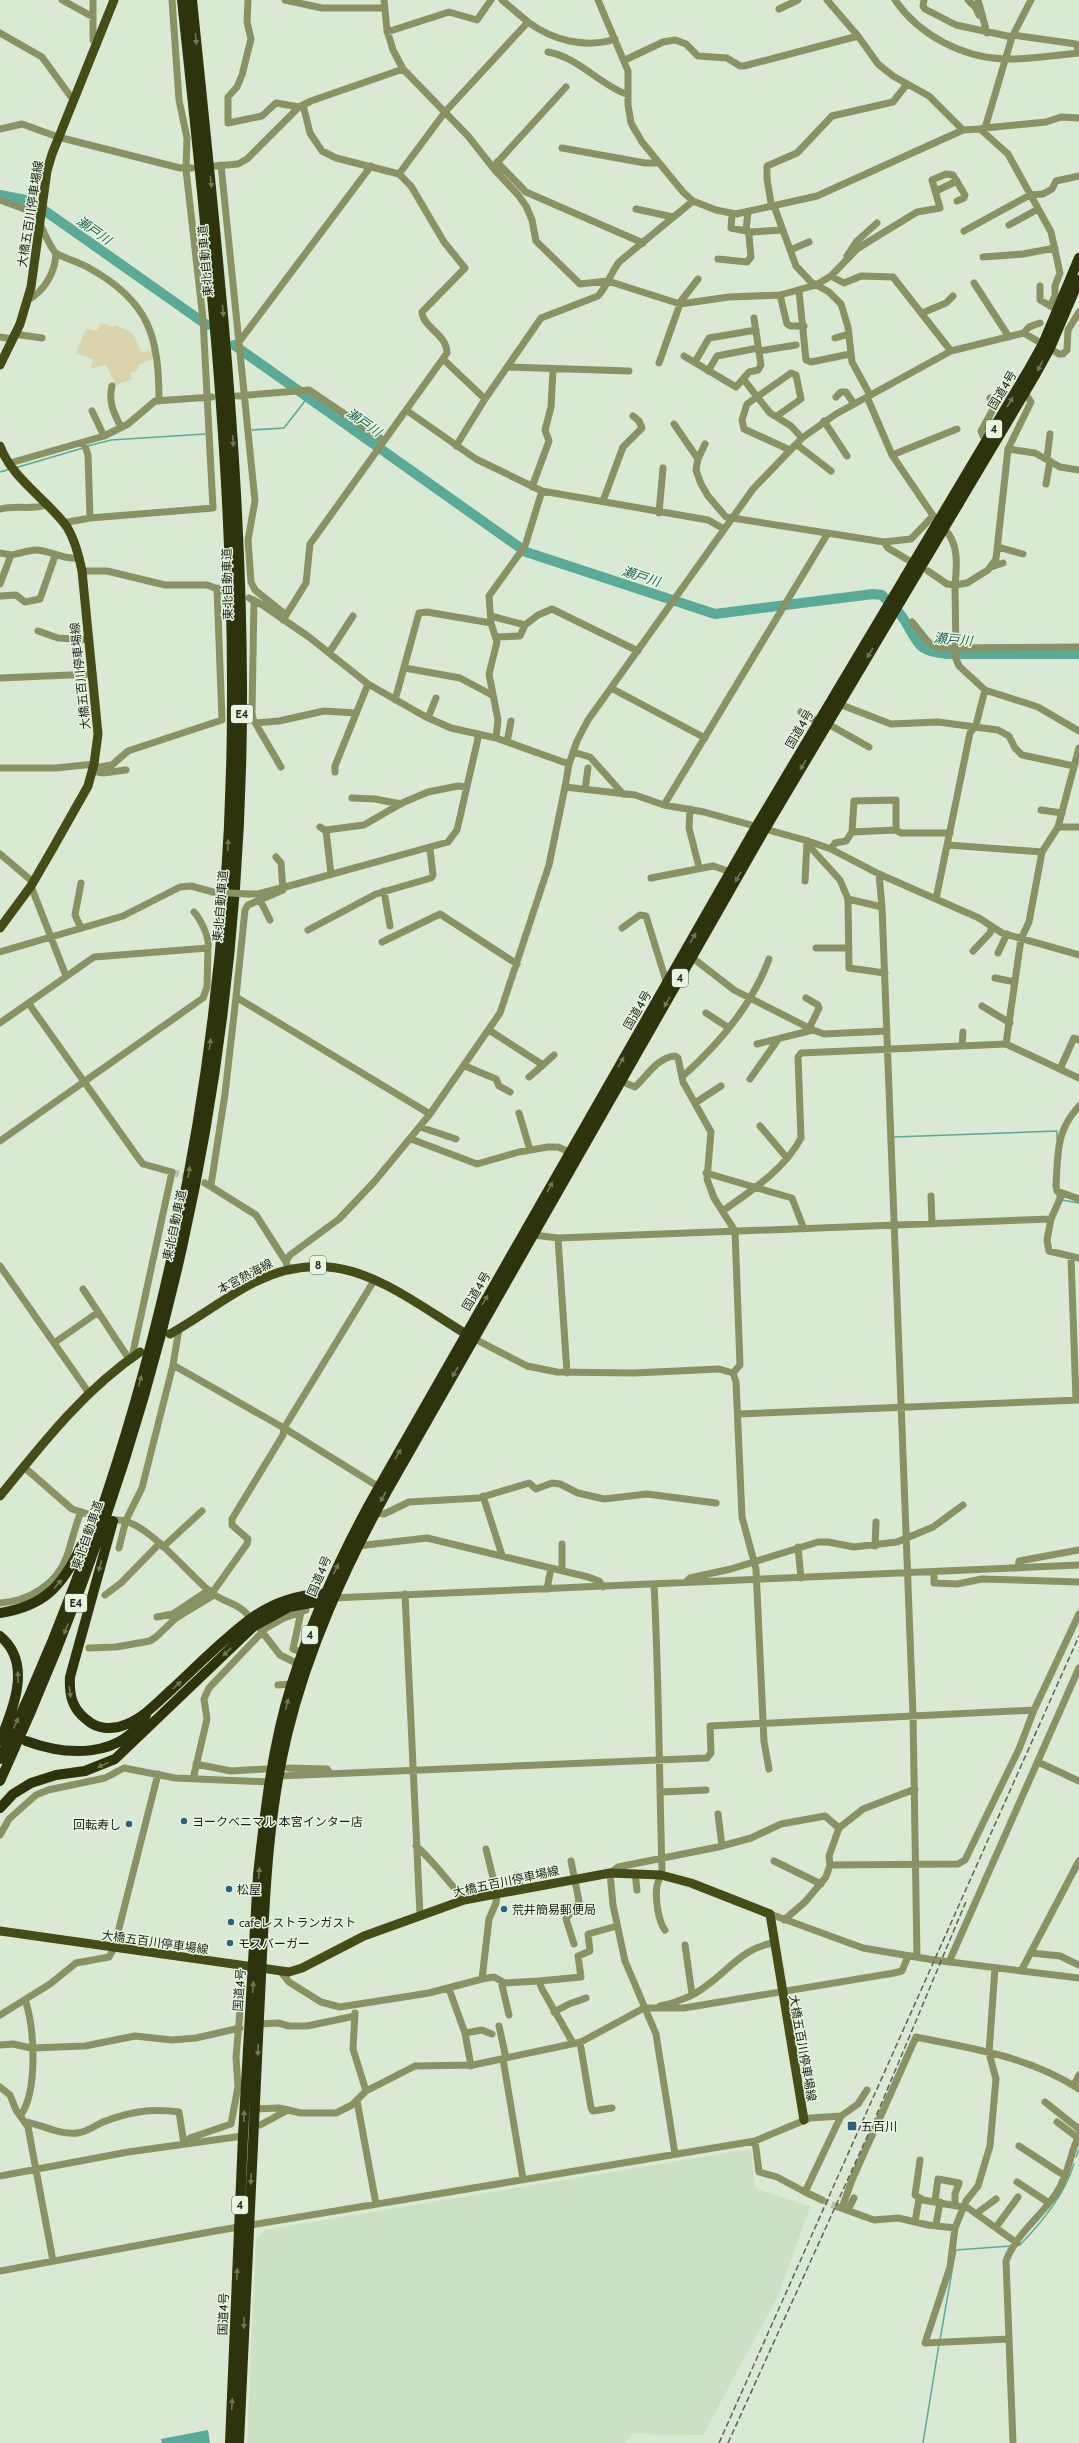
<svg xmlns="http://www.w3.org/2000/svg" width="1079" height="2443" font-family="Cabin,'Noto Sans JP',sans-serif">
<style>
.built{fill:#cce0c4}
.green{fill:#dbd3ab}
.water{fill:#59aa96}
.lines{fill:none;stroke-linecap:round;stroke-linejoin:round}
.stream{stroke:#59aa96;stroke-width:1.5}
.river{stroke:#59aa96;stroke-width:10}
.minor-tunnel{stroke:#b4c1af;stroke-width:7;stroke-dasharray:7 3.5;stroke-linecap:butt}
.minor{stroke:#899264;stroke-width:7}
.major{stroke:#444c18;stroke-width:9}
.highway{stroke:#2d330c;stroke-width:10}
.rail{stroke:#5b6357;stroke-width:1.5;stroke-dasharray:6 3;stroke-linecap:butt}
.minor-bridge{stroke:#899264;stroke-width:7}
.oneway{fill:#6e7757}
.poi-dot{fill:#2d627e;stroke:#e7f6e1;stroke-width:1.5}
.labels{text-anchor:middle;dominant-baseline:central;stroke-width:3;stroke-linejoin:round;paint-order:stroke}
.shield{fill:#e7f6e1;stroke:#586055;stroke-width:1}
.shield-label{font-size:11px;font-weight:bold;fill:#1b2019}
.street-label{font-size:12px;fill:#1b2019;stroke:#e7f6e1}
.poi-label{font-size:12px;fill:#1b2019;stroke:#e7f6e1;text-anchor:start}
.water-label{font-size:13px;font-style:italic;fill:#1e5f50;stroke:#e7f6e1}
</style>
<rect width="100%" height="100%" fill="#dae9d4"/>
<path class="built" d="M751,2149L755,2188L810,2207L779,2294L703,2435L633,2434L625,2443H247L256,2239L265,2230Z"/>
<path class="green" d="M101,323L113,327L116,325L132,333L142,353L152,350L155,358L138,365V370L130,373L132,379L116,385L106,365L90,369L93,359L76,353L86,329L97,331Z"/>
<path class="water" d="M208,2430L210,2443H162L161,2439Z"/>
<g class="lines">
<path class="stream" d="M252,430L284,428L308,397
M88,446L111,440L205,434
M15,468L83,448
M0,472L10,469
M894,1137L1057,1131V1140
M1053,1186L1058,1198
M1062,1200L1079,1203
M1076,2157L1079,2150
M1020,2245C1043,2221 1064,2195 1074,2164
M954,2260L956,2250L1010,2246
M940,2340L952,2271
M923,2443L939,2344"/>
<path class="river" d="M0,195L31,201L207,325
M234,345L526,552L715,614L873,594L882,595C889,603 899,611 905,621C919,644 917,651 947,654H1079"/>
<path class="minor-tunnel" d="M172,1172L205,1183
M822,2200L838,2207"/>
<path class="minor" d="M62,0L93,17
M93,0V40L97,45
M248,0L247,22L251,39L242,75L237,87L228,97V123L262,116L276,103L299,107
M285,0L322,8H383
M384,0L387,30L393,50L403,69L468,136L494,169L519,196L526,206L532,220L536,241L580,284L608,281L680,304L729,297L780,295L816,285L831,276L844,283L861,276L893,277L951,351
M598,0L628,71V105L631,123L642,142L683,192L693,201L716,210L736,214L817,196L963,130L980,129L1008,154L1051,232L1060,273L1055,286V296L1050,306
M827,0L858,36L878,64L893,76L929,96L963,130
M895,0C919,35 963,58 1005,59C1030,60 1055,55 1079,53
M924,0L923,6L925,9L956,25L1012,37
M968,0L976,8L979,15
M978,0L987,33
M779,9L798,0
M528,22C552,40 586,49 615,39
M387,32L449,12L477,20L491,0
M0,33L42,57L74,101
M1013,35L1076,44L1079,52
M548,52C578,57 600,85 628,95
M625,60L663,42L675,40L686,44L698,56L727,58L740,66H744L858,36
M985,128L1046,122L1061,117L1079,118
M0,129L22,124L58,137L180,168H192
M980,129L985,128L1012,37L1031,0
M562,148L645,163H658
M497,162L526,192L643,243
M221,165L255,501L248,540L251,582L255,590L285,614
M215,166L238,164L247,159L299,107L311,101L403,69
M494,166L566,87
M399,174L445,112L528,22L502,0
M936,191L957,181
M0,200L41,215
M636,209L673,217
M732,214L731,228L751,232
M40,224C43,230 51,249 56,253C61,257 81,263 89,268C149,301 159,336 159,401
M1009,225L1038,209
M746,230L748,212
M964,231L1030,195L1043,194L1052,189L1056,181L1079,176
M790,250L809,242
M847,256L857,241L877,223
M983,257L1023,254L1055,248
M718,259L747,262L751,257L749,236L751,232L782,230
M831,276L857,249L868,242L917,212L940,208L932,180L946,174L953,175L965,195L964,198L957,201
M974,283L1009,337
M1040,286V300L1054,308
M799,291L806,360L811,362L850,354
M780,295L787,324L791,326H804
M28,300C45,290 55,273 56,253
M922,313L946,303L953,296
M1024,333L1029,327L1040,323
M14,334L42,338
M0,337L12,339
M835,338L849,334
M239,342L371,166
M759,351L796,345
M684,356L736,387L749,372L758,370L761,365L754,318
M443,359L485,399
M695,362L709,338L756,330
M659,363L681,301L698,279
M508,367L629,371
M708,371L717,356L758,348
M744,380L770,413L791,426L802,438
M112,386C108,401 114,414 121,427
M1025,393L1031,402L1008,449L1035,453L1060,467L1079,470
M870,395L852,362L848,327L841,304L829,292L811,282L796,266L774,206L771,203L767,179V166L797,153L832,116L893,102L907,84
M237,396L309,390L383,440
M836,397L841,392H846L854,404
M867,397L892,455L936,520
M406,410L476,459L542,491L708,520L724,529
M92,411L104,436
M777,416L801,399L796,375L791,373L747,404L742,420L744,429L790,450
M824,421L847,456
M674,424L698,459L696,470L701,484L708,496L726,517L884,542L911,539L932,517
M988,439L983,436L981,431L995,406L994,401L990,398
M84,443L88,455L90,518
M796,444L831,471
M456,446L485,399L541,318L598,296C607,286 611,273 619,262L693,201
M892,455L957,429
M1047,458L1050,434
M698,459L705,444
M10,463L104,436L128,424L155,401L212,397
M1046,484L1050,461
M532,487L549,441L545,430L551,407L553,370
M603,501L623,447L642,428L639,421L633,416
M0,509C16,505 31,510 47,505
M659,513L663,468
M63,523L90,518L213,508L203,319L186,170L187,138L179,100L172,0
M944,529C959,542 957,566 955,585L967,583L988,570L996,559L1008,449
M884,542L888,548L908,560
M998,547L1023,554
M0,553L11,555
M991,567L1003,563
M82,571H107L165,585H207L223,591
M928,571L947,584L955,585L956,659L959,666L985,690L1038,707L1079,731
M0,584L11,555C19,554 28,550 36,550C50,550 62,560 80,558
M0,596L16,595L25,602L40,599L55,556
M249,598L261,604L309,637L368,684L426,717L451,728L496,738L569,764L565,787L635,795L664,805L704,812L808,841L831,849L879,874L979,918L1002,933L1079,955
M254,600L252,713L253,719L281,767
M491,616L525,625L538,615L552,609L638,651
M283,620L306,583L310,544L447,353C447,334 423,328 422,312L465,268L444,242L411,186L399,174L336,158L322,151L310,133L303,105
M912,622L929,643L939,648L1079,647
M38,631L58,638L89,640
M496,637L520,636L525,625
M329,653L353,616
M405,668L460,678L492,695
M0,678L93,674
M611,688L705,738
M395,700L419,613L427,612L491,623
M839,704L891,724L938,722L998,730L1009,736L1015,748L1022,755L1074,766
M801,712L818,722
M428,718L436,698
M256,723L279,721L324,711L356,713
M828,724L869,747
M496,738L498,720L489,674L497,642L491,623L489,596L525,546L542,491
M507,742L511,721
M573,752L590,757L623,794
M569,764L577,741L588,720L753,489L802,438L836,414L951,351L1024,333L1059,354H1063L1067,350L1068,330L1079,312
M0,768H56L94,764
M93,768L112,765L128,751L222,720L217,588
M93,771L103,773L126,770
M335,772V766L368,684
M585,789L588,768
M352,798L375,799L401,804
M664,805L828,533
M690,809L689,828L699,867
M1041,810L1062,813
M320,827L326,831L331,874
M1058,827H1079
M326,830L364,825L402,803L428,792L458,786L466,787
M896,830L901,833H950
M808,841L810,847L840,880L848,899L849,968L885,973
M948,845L1042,852
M831,849L835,843L846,841L852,832L854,801L896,800V830L852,832
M0,854L33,882
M276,857L281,863L283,890L248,905L245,910L236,997L430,1114
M879,874L882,907L913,1715L917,1957
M651,878L713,866L731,872
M805,881L807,843
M81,883L75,915L81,928
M31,886L66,976
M384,891L390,926
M248,894H258L300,883L448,842L457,830L479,734
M848,899L882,907
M936,899L970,733L976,725L985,690
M260,900L270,920
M194,912C201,920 210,938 208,948
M622,928L640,915L646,916L667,984
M308,930L376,894L431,878L433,875L430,849
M382,942L440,914L517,964
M816,948H849
M973,951L990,933L992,926
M0,952L123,916L180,887L191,886L213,892
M998,953L1007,934
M689,955L734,990L813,1030L824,1034L887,1031
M995,978L1015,982
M806,998L818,1005L819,1008L809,1029
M29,1004L139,1159L143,1164L172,1172L132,1357
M982,1006L1010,1023
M706,1013L729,1028
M0,1023L94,957L208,948L207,987L203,998L0,1141
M489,1030L543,1065L554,1055
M757,1044L813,1030
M1006,1044L1021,939L1029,922L1042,852L1058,827L1079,748
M962,1046L963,1032
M465,1066L496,1079L499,1086L510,1092
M1060,1069L1074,1038L1079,1040
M529,1077L543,1065
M682,1077C719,1044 752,1006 769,959
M750,1079L777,1041
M618,1080L635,1087C646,1077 658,1057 675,1056L678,1058L683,1082L711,1132L707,1179L714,1198L735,1231L740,1365L733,1373
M695,1103L721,1086
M1079,1106C1056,1131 1058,1153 1056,1185L1057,1191L1079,1199
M519,1113L530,1150
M760,1126L787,1158
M420,1127L456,1139
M411,1139L477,1164L519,1152L548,1147H558L574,1154
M706,1173L792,1198L804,1229
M205,1183L256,1215L286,1262
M211,1185L225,1094L236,997
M931,1196L932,1224
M724,1210C751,1191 785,1169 801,1138L798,1057L801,1053L1006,1044L1079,1078
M1051,1219L1062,1194
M534,1235L558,1238L1051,1219L1047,1240L1049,1251L1079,1258
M558,1238L567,1373
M1071,1257L1076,1400
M0,1266L89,1393
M288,1269L286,1262L290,1255L339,1219L375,1181L430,1114L500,1013L549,865L565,787
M83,1289L129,1359
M471,1337L527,1366L557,1372L634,1373L719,1369L733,1373L736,1382L742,1517L756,1569L764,1742L769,1769
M54,1343L97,1313
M173,1365L284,1428L379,1487
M738,1414L1079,1400
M24,1467L72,1509L88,1514
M483,1496L502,1555
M375,1513L384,1514L409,1502L479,1498L529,1483L536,1489L552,1483L560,1484L578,1493L604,1499L647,1494L716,1503
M118,1520C147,1520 189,1576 213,1594C224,1602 239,1604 247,1614
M357,1546L427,1538L588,1577L599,1581L603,1587
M875,1546L876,1522
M163,1547L202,1511
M798,1547L801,1578
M119,1548L126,1520L142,1488L173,1365L179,1329
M1018,1568L1019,1561L1079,1550
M562,1570V1544
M934,1572V1583L957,1584L982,1579L1079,1582
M686,1582L690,1578L731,1569L818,1542H828L854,1547L897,1542L933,1527L963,1505
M654,1584C659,1679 659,1774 662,1869C662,1875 658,1880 657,1886C655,1897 658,1921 665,1930
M547,1589L551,1568
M212,1593L247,1544L248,1539L232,1525V1519L283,1435L284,1428L375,1279
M405,1594L420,1915
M105,1595L121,1583L160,1543
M333,1598L1079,1565
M0,1603C28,1601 57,1585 67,1556C72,1541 75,1526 81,1512
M301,1612L293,1649L303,1653
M157,1617L173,1614L209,1590
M260,1629L280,1655L298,1664
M89,1648L116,1647L150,1641L156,1637L176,1618L214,1595
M278,1685L292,1684
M1038,1762L1079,1781
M196,1764L231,1771L265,1769
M288,1768L327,1769L330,1773
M279,1776L707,1758L711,1753L710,1726L1034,1710
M193,1779L207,1719L204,1699L209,1688L266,1628L284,1618L306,1610
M661,1792L706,1790
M718,1814L722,1846
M839,1828L863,1809L915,1789
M0,1835L9,1819L36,1795L48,1790L105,1778L124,1768L175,1778L270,1782
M416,1846C435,1862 448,1883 466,1900
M571,1861L579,1901L566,1919L574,1944
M774,1861L821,1884
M830,1865L958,1864L965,1860L1019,1749L1034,1710L1079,1614
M635,1873L637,1890
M517,1875L521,1890
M770,1914L863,1948L934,1960L1079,1978
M685,1945L692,1994
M1031,1953L1060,1956L1079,1965
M949,1962L1079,1668
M1021,1971L1079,1861
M281,1972L289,1982L321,2002L340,2007L429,1993L482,1979L489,1919L496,1903L497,1894L486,1849
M482,1979L494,1977L505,1983L539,1981L542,1989L573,2043
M501,1981L509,2015
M539,1981L581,1977L578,1956L590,1951L588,1934L617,1926
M449,1989L465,2033L471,2066
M660,2006C675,2003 694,1996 706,1986C729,1970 743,1948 773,1943
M554,2012L569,2004L586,1998
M355,2013L353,2049L366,2091
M0,2015L50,1984L76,1963L109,1957L114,1948L158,1774
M259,2024L278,2023L289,2026H307L355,2016
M499,2026L506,2058
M465,2033L482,2030L492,2034
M580,2042L591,2108L593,2111L612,2108
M0,2045L13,2044L31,2048L85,2046L135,2036L172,2040L196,2038L240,2028
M503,2059L523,2179
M1074,2085L1079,2075
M0,2087L10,2095L16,2110L28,2127L53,2261
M357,2101L376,2204
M1045,2102L1079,2129
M254,2109L279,2108L301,2113H336L352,2105L366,2091L415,2066L473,2065L581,2042L644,2008H684L894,1973L902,1971L908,1956
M20,2116C38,2093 35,2026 25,2000
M26,2122C43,2125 59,2135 77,2133C87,2132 94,2126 103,2122C129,2112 151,2108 179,2112L184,2144
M1057,2122L1078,2138
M260,2125L288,2110
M755,2141L759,2172L777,2177L805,2192L841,2116
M188,2143L190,2138L231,2124L238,2087L236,2057L242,1988
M1019,2146L1065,2176
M675,2154L656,2034L625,1961L613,1905L610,1873L618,1867L718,1847L751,1838L781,1824L825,1816L839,1828L829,1856L830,1865L826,1877L805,1902L784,1920
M920,2160L915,2195L923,2200L968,2208L1017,2243
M0,2176L128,2152L243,2136
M1017,2182L1049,2203
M805,2192L822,2200
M935,2201L938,2179L959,2183L955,2194V2204
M838,2207L874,2220L898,2218L928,2225L955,2228L966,2201L978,2186L990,2146L996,2079L989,2053L995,1968
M842,2208L852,2180L916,2037C974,2049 1028,2056 1079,2089
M848,2210L854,2198
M977,2213L996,2199
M915,2222L919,2199
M936,2225L940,2202
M996,2227L1018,2197
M955,2228L950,2267L925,2343L1009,2339
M0,2271L215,2231L755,2141L810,2118L841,2116L858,2104L867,2090
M1013,2443L1006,2261C1015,2235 1042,2216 1057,2192C1069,2174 1070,2153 1079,2135"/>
<path class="major" d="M0,365L20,324L31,287L47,171L52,154L114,0
M0,446C12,479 47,499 67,527C75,540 79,556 82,571L98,734L94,764L88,786L53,848L31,886L0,928
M170,1334C199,1318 225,1297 255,1282C339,1240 396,1291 466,1334
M0,1496C42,1444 84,1390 140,1352
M0,1931L289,1972L302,1968L364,1936L464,1900L610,1873L661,1875L691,1883L770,1914L804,2120"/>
<path class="highway" d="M113,1521L70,1677C69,1695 72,1709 87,1720C98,1730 114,1730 127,1724C144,1717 157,1703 170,1691C196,1667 221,1641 249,1620C273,1602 297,1595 326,1593L329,1595
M0,1613C44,1606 63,1586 81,1546
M0,1636C33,1663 13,1709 0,1741
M26,1741C67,1756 121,1759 146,1715
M0,1759C160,1425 234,1052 232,683C232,455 206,227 182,0
M0,1781C162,1429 244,1071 242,683C241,455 215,227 192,0
M0,1808L13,1794L31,1783L56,1775L85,1771L115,1759L254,1626L289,1607L327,1600
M230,2443L243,2136L258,1875C265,1812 272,1747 291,1686C313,1617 343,1550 379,1487L756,827L1029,369L1043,344L1079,258
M239,2443C245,2301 252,2159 259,2017C264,1923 265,1827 287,1735C308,1648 345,1568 387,1491L765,829L1034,377L1050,348L1079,280"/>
<path class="rail" d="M719,2443L1079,1636
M728,2443L872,2126L967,1899"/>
<path class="minor-bridge" d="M213,892L248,894"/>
</g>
<defs><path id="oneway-solid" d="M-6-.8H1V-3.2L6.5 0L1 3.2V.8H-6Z"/></defs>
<g class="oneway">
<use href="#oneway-solid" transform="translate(196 39) rotate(84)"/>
<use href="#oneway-solid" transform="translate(211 182) rotate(84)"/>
<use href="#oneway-solid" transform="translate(223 311) rotate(85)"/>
<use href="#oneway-solid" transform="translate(1040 366) rotate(117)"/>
<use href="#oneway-solid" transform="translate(1010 402) rotate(-59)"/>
<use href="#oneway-solid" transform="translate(233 441) rotate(86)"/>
<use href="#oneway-solid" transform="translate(870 653) rotate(121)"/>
<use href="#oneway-solid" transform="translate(803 765) rotate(121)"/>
<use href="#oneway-solid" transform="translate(228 845) rotate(-87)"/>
<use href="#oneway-solid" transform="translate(738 877) rotate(120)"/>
<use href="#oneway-solid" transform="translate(693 938) rotate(-60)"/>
<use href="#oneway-solid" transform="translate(667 1002) rotate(120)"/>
<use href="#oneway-solid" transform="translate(210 1044) rotate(-82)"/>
<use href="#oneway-solid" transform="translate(621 1062) rotate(-60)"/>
<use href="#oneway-solid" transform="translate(189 1172) rotate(-80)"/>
<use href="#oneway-solid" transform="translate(550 1187) rotate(-61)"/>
<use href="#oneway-solid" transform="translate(485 1300) rotate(-59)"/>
<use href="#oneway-solid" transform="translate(455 1372) rotate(120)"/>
<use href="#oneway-solid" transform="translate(140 1381) rotate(-75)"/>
<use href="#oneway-solid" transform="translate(398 1454) rotate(-60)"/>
<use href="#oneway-solid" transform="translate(383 1497) rotate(119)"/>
<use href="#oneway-solid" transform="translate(100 1566) rotate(105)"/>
<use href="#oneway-solid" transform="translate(336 1569) rotate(-65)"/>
<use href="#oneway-solid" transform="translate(58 1584) rotate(-48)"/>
<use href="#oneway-solid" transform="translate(66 1629) rotate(112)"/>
<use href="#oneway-solid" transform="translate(227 1652) rotate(136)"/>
<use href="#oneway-solid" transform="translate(18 1677) rotate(-91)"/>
<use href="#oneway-solid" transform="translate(177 1685) rotate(-42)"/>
<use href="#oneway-solid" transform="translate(70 1692) rotate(83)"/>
<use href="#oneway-solid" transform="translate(287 1704) rotate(-76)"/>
<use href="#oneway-solid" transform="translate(16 1723) rotate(-66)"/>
<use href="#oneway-solid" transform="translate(103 1765) rotate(156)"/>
<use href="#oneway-solid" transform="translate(259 1873) rotate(-85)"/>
<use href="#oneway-solid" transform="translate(253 1987) rotate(-86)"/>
<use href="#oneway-solid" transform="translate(258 2050) rotate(93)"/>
<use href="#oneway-solid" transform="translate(244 2116) rotate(-87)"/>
<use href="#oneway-solid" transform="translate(251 2179) rotate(93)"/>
<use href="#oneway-solid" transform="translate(237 2274) rotate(-87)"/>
<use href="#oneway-solid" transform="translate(244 2323) rotate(92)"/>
<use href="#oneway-solid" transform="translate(232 2404) rotate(-87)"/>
</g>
<g class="poi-dot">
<circle cx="184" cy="1821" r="4"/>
<circle cx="129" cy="1824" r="4"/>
<circle cx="229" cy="1889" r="4"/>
<circle cx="504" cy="1909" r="4"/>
<circle cx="231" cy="1922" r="4"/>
<circle cx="230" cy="1943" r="4"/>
<rect x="847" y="2121" width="10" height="10" rx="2"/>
</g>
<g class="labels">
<g class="shield">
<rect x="986" y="420" width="16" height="18" rx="3"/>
<rect x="231" y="705" width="22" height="18" rx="3"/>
<rect x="672" y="969" width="16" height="18" rx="3"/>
<rect x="310" y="1256" width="16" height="18" rx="3"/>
<rect x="65" y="1594" width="22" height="18" rx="3"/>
<rect x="302" y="1626" width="16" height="18" rx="3"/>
<rect x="232" y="2196" width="16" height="18" rx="3"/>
</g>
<g class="shield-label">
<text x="994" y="429">4</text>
<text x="242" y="714">E4</text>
<text x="680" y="978">4</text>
<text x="318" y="1265">8</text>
<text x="76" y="1603">E4</text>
<text x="310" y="1635">4</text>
<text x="240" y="2205">4</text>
</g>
<g class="street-label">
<text transform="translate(30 214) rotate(-81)">大橋五百川停車場線</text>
<text transform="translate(205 261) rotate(-95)">東北自動車道</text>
<text transform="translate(1002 390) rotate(-59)">国道4号</text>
<text transform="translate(227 584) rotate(-91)">東北自動車道</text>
<text transform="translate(80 676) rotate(-96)">大橋五百川停車場線</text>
<text transform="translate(799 729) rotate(-60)">国道4号</text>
<text transform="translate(220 906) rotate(-85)">東北自動車道</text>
<text transform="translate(637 1010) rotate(-60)">国道4号</text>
<text transform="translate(174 1225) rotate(-78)">東北自動車道</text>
<text transform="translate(245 1276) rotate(-28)">本宮熱海線</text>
<text transform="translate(476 1291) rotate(-59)">国道4号</text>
<text transform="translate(87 1535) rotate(-71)">東北自動車道</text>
<text transform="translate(319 1576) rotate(-67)">国道4号</text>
<text transform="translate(506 1881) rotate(-12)">大橋五百川停車場線</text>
<text transform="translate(155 1942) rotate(8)">大橋五百川停車場線</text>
<text transform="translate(239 1990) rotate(-86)">国道4号</text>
<text transform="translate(803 2048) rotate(80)">大橋五百川停車場線</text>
<text transform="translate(223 2314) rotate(-88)">国道4号</text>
</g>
<g class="poi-label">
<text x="192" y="1821">ヨークベニマル 本宮インター店</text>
<text x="121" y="1824" text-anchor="end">回転寿し</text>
<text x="237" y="1889">松屋</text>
<text x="512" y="1909">荒井簡易郵便局</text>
<text x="239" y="1922">cafeレストランガスト</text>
<text x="238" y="1943">モスバーガー</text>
<text x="861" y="2126">五百川</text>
</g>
<g class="water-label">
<text transform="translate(94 230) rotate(35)">瀬戸川</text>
<text transform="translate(364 422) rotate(35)">瀬戸川</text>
<text transform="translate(641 576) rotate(18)">瀬戸川</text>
<text transform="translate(953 639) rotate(5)">瀬戸川</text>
</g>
</g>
</svg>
